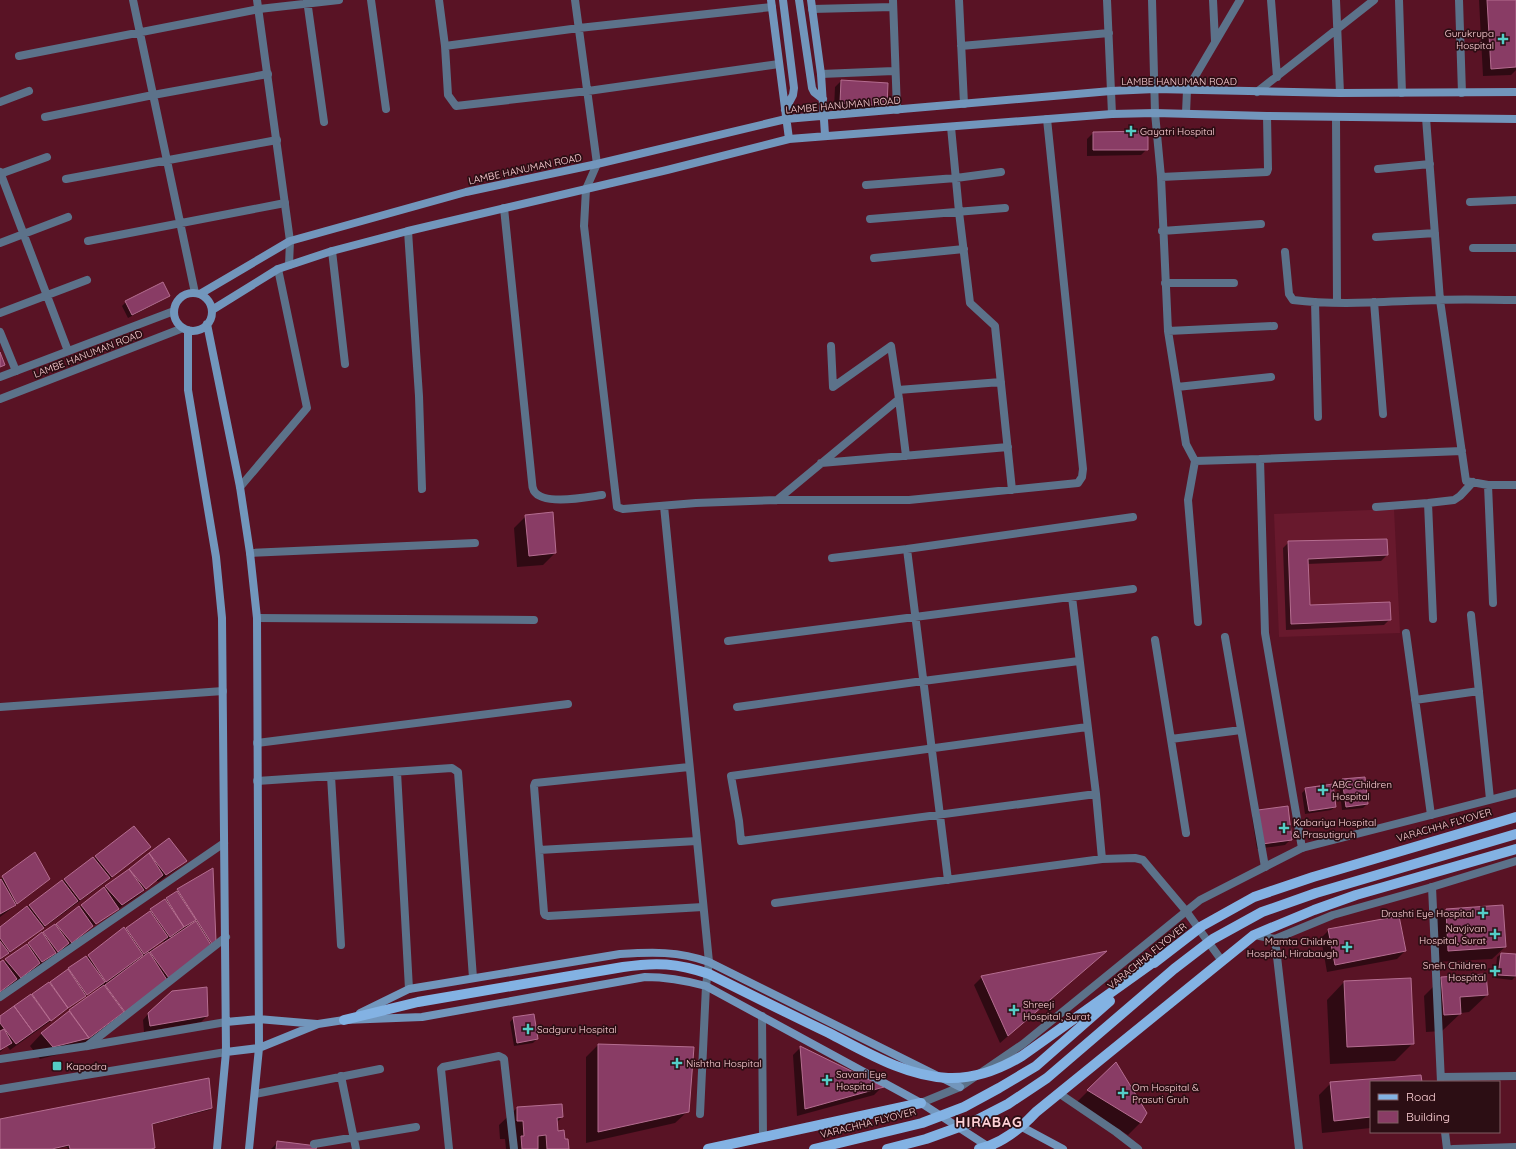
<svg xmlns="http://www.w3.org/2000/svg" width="1516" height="1149" font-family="Quicksand,sans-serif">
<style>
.built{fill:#68192d}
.shadow{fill:#0007;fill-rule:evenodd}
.building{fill:#893c65;stroke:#b56d90}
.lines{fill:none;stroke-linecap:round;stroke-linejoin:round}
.minor{stroke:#5c728a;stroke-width:8}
.tertiary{stroke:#5c728a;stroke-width:8}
.secondary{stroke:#7296bc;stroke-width:8}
.primary{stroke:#83b2e3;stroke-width:10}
.poi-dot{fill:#54cdc6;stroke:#2c0e14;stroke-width:1.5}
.labels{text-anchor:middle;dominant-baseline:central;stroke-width:3.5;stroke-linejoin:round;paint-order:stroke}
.poi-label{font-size:10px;fill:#fed1d6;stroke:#2c0e14;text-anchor:start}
.street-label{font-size:10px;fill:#fed1d6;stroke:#2c0e14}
.district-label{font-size:14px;font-weight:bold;letter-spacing:1px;fill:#fed1d6;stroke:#2c0e14}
</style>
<rect width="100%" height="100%" fill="#591325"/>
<path class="built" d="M1394,509L1400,633L1279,637L1274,514Z"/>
<path class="shadow" d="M1479,0H1516V70L1511,75L1483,76Z
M841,81L886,105L880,111L834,109L835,87Z
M1093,133L1147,149L1141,155L1087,156V139Z
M169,296L165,299L128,318L122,306L126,302Z
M526,516L555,553L543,565L517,567L514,528Z
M1289,542L1387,555L1381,561L1307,564L1309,606L1390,619L1384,625L1286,630L1283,548Z
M1343,780L1367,804L1363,808L1342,810L1339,784Z
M1306,789L1335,807L1331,810L1305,814L1302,793Z
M1258,811L1291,839L1285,845L1257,849L1252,817Z
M169,839L185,861L177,869L158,882L156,880L138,896L87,930L63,950L62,949L0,993V963L4,962L42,934H43L55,926Z
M149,847L141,855L103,884L0,960V928L30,905L96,857Z
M3,877L49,879L40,887L0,917V880Z
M178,890L215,941L76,1050L40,1059L30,1046L42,1033L101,989L100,986L10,1050L7,1046L0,1052V1017L32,997L86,957L87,958ZM192,922L193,924L188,927ZM163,941L164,943L154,950L153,948ZM152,950L134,965L133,964Z
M1446,910L1505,947L1492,959L1436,962L1434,922Z
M1329,930L1405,951L1397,959L1327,972L1321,938Z
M1501,954L1516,955V976L1512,980L1495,978L1497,957Z
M1098,959L1000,1043L974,985L982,977Z
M1442,978L1487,995L1469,1012L1461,1013L1442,1031L1426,1032L1424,996Z
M1344,982L1413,1043L1395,1061L1330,1064L1327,1000Z
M149,1013L207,1016L201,1022L144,1032L143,1020Z
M514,1018L537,1039L533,1043L514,1046L510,1022Z
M598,1045L688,1111L675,1123L586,1143V1057Z
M801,1047L882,1087L874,1095L797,1116L793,1055Z
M1116,1063L1146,1113L1140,1123L1128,1135L1076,1103Z
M1420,1076L1421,1082H1371V1128L1322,1133L1319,1095L1331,1083Z
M211,1108L209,1110L151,1125L154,1148L152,1149H68L67,1147L55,1149H0V1120Z
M517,1108L562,1117L557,1122V1132L564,1140L568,1149H506L505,1139H500L499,1125Z
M278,1142L315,1149H271Z"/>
<path class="building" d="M1487,0H1516V67L1491,69Z
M841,80L888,83L887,106L840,103Z
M1148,131V150H1093V132Z
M163,282L170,296L132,315L125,301Z
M0,352L5,365L0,367Z
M553,512L556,553L529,556L525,515Z
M1387,539L1388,555L1308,559L1310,605L1390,602L1391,620L1291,624L1288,541Z
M1365,777L1368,804L1346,807L1342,779Z
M1333,784L1336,807L1309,811L1305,788Z
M1288,806L1292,840L1262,844L1258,810Z
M134,826L151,847L112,877L95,856Z
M169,838L187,861L166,875L149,853Z
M35,852L50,879L17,904L2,876Z
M149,853L163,875L146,889L129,869Z
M93,857L110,878L80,900L64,879Z
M213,868L216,942L212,944L177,889Z
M129,869L144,890L122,905L105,886Z
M1,879L16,905L0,914V880Z
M62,880L78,901L45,926L29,905Z
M104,887L119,909L96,924L81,905Z
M177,891L196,920L184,927L166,898Z
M165,899L184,927L170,937L150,909Z
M1503,905L1506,947L1448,951L1446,909Z
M27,906L44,928L10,952L0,938V927Z
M79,906L93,926L72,943L56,924Z
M150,911L168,937L144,954L126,928Z
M1399,916L1406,951L1335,965L1328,929Z
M196,921L211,945L169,978L150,952Z
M55,924L69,943L58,952L43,932Z
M124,927L143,955L106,982L88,955Z
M42,932L56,953L42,962L28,943Z
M0,941L9,953L0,959Z
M27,944L40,963L21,978L5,959Z
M1107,951L1008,1036L981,976Z
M149,952L167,980L125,1012L105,985Z
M1501,953L1516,954V976L1498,975Z
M86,956L105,982L87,995L68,968Z
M3,960L17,979L0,992V962Z
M68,969L86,996L68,1008L50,982Z
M1486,974L1488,995L1460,997L1461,1014L1444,1015L1441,977Z
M1411,978L1414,1044L1347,1047L1344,981Z
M49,982L68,1008L51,1021L32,994Z
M104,985L124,1012L89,1038L69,1010Z
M207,987L208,1016L150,1026L148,1013L172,991Z
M31,994L50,1020L33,1032L14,1006Z
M14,1006L33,1032L16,1044L0,1023V1016Z
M69,1011L89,1038L53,1047L41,1033Z
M534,1014L538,1039L517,1043L513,1017Z
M4,1029L12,1043L0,1050V1031Z
M598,1044L694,1047L689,1112L598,1132Z
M800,1046L884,1087L805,1109Z
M1116,1062L1147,1113L1141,1123L1087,1090Z
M1421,1075L1422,1082H1371V1117L1334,1121L1330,1082Z
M209,1078L212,1108L152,1124L155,1148L151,1149H70L69,1145L52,1149H0V1119Z
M562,1104L563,1117L557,1118L558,1131L564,1130L565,1139H568L569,1149H547L546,1135L538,1136V1149H522L521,1136H524L523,1121H517V1107Z
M277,1141L317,1146L316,1149H276Z"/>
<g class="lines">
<path class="minor" d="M133,0L195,293
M307,0L324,122
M371,0L386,109
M439,0L445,46L448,95L456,106L588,91L779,64
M575,0L597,164L586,189L584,226L617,507L623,509L696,503L777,500H909L1078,483L1082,477L1083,469L1047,119
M893,0L897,110
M959,0L964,104
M1107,0L1112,114
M1152,0L1155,113L1161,177L1168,331L1186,444L1195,461L1260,459L1265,633L1302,848
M1213,0L1215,41
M1271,0L1277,77
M1336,0L1340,93
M1399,0L1402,93
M1459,0L1462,93
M812,9L893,7
M445,46L579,28L772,7
M961,46L1109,33
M19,56L259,9L339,0
M821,74L894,71
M1257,92L1374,0
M0,102L29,91
M1186,113L1187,90L1240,0
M45,117L153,95L268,74
M1336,117L1337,302
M1426,118L1440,300L1466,481L1488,485H1516
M951,127L959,212L970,303L995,326L1012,490
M1378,169L1430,164
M0,172L68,351
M0,174L47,157
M1161,177L1267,172L1268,169L1267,116
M66,179L277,140
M866,185L956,178L1001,172
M1470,202L1516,200
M504,208L532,482C532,484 533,489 534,491C543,506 587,497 602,495
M870,219L1005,208
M408,231L419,396L422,489
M1162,231L1261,224
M1376,237L1435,233
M88,241L285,203
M0,243L68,217
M1473,248H1516
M332,251L345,364
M1285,252L1289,294L1293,300C1341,306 1391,301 1439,300C1465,299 1491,300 1516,300
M874,258L964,249
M1165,283H1234
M1315,302L1318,417
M1374,302L1383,414
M0,313L87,280
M1168,331L1274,326
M0,332L16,371
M831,346L833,387L891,346L899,399L906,456
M1177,387L1271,377
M898,390L1001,382
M1260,459L1462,451
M1195,461L1188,500L1198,622
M821,463L1008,447
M1488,485L1493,603
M240,487L307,408L278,269
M777,500L899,399
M1428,503L1433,619
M664,506L709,962L706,986L700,1114
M1376,507L1428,503L1454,500L1460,496L1473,482
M907,549L948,880
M250,553L475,543
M832,558L907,549L1133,517
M1072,597L1096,794L1102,859
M1471,615L1490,799
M257,618L534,620
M1406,633L1431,815
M1225,637L1265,867
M1155,640L1186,833
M728,641L1133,589
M1415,700L1479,691
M0,707L223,691
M737,707L923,681L1079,661
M1087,727L731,776L739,821L741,841L1096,794
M1171,739L1241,730
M257,743L568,704
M689,767L535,783L534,786L544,913L545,915L548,916L703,907
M397,772L409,989
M331,776L341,945
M257,781L452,768L458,772L473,978
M539,850L697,841
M1432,887L1441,1082
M775,903L1102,859L1135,858L1143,860L1186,911L1222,961
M1275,939L1299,1149
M0,997L224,843
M762,1016L763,1137
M87,1046L226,937
M341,1076L356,1149
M1441,1077L1516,1076
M255,1094L380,1069
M1445,1132L1447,1149
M314,1144L416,1127
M449,1149L441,1069L443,1067L499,1056L503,1058L504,1059L514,1149
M1453,1149L1516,1147"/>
<path class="tertiary" d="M257,0L290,241L289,265
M0,377L174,311
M0,399L183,328
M1254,935L1275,939L1333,915L1432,887L1516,861
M0,1059L87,1046L226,1022
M0,1089L226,1052
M1060,1094L1116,1132L1138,1149
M921,1103L960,1087L1023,1044L1200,900L1302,848L1516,793"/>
<path class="secondary" d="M771,0L789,139
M783,0L794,88L793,95L785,110
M799,0L812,88L814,92L823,99
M811,0L821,74L825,135
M174 312a19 19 0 1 1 38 0a19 19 0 1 1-38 0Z
M200,294L290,241L466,192L597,164L786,119L1111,91L1155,89L1340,93L1516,92
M212,310L278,269L332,251L408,231L667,170L789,139L1112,114L1155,113L1267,116L1516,119
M207,324L240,487L250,553L257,618L259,1048L249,1149
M188,330V390L216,557L222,618L226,1052L217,1149
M360,1013L409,989L620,954C652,952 678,951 709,962L960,1087
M226,1022L258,1019L317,1024
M226,1052L259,1048L318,1024L344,1020L422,1017L645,977C667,977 684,980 706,986L921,1103L992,1149
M1022,1127L1063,1149"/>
<path class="primary" d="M1154,963L1202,926L1254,897L1313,877L1516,817
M344,1020L418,1002L623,967C656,962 677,963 709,974C749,994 789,1014 829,1033C866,1052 905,1076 948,1078C975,1079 999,1070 1022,1056L1158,959
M708,1149L921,1103
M814,1149L922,1123L964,1107L999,1088L1036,1066L1110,1001
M887,1149L926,1139L973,1122L1008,1104L1047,1078L1174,969L1213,939L1262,912L1316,893L1516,834
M979,1149C1001,1144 1021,1128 1036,1112L1254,935L1314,910L1356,895L1516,849"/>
</g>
<g class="poi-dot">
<path d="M1501 33h4v4h4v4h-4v4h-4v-4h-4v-4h4z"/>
<path d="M1129 125h4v4h4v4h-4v4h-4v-4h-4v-4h4z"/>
<path d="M1321 784h4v4h4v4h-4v4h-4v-4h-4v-4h4z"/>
<path d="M1282 822h4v4h4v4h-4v4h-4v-4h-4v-4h4z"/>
<path d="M1481 907h4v4h4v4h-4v4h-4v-4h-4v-4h4z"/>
<path d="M1493 928h4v4h4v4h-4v4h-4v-4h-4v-4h4z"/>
<path d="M1345 941h4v4h4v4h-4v4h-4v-4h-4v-4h4z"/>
<path d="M1493 965h4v4h4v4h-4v4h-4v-4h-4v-4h4z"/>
<path d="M1012 1004h4v4h4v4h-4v4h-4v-4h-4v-4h4z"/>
<path d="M526 1023h4v4h4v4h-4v4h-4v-4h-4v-4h4z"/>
<path d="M675 1057h4v4h4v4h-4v4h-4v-4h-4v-4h4z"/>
<rect x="52" y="1061" width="10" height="10" rx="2"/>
<path d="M825 1074h4v4h4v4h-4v4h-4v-4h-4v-4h4z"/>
<path d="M1121 1087h4v4h4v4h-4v4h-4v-4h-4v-4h4z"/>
</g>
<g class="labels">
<g class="poi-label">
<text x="1494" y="33" text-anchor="end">Gurukrupa<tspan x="1494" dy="12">Hospital</tspan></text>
<text x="1140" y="131">Gayatri Hospital</text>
<text x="1332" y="784">ABC Children<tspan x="1332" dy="12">Hospital</tspan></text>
<text x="1293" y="822">Kabariya Hospital<tspan x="1293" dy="12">&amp; Prasutigruh</tspan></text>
<text x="1474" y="913" text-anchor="end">Drashti Eye Hospital</text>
<text x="1486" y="928" text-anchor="end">Navjivan<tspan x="1486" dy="12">Hospital, Surat</tspan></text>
<text x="1338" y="941" text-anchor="end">Mamta Children<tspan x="1338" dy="12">Hospital, Hirabaugh</tspan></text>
<text x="1486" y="965" text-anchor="end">Sneh Children<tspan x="1486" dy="12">Hospital</tspan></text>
<text x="1023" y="1004">Shreeji<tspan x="1023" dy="12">Hospital, Surat</tspan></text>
<text x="537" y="1029">Sadguru Hospital</text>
<text x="686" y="1063">Nishtha Hospital</text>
<text x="66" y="1066">Kapodra</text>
<text x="836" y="1074">Savani Eye<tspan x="836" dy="12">Hospital</tspan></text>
<text x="1132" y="1087">Om Hospital &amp;<tspan x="1132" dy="12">Prasuti Gruh</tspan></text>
</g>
<g class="street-label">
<text x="1179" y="81">LAMBE HANUMAN ROAD</text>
<text transform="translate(843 105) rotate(-5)">LAMBE HANUMAN ROAD</text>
<text transform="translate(525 169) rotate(-12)">LAMBE HANUMAN ROAD</text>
<text transform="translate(88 354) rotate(-21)">LAMBE HANUMAN ROAD</text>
<text transform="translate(1444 825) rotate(-16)">VARACHHA FLYOVER</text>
<text transform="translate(1147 956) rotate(-39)">VARACHHA FLYOVER</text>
<text transform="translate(868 1123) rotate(-14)">VARACHHA FLYOVER</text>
</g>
<g class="district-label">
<text x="989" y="1122">HIRABAG</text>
</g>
</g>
<rect x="1370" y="1081" width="130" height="52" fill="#2c0e14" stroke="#805c62"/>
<rect x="1378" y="1094" width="20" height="6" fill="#83b2e3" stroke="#805c62"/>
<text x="1406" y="1101" font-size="12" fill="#fed1d6">Road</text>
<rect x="1378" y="1111" width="20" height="12" fill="#893c65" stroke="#805c62"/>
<text x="1406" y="1121" font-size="12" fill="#fed1d6">Building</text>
</svg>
